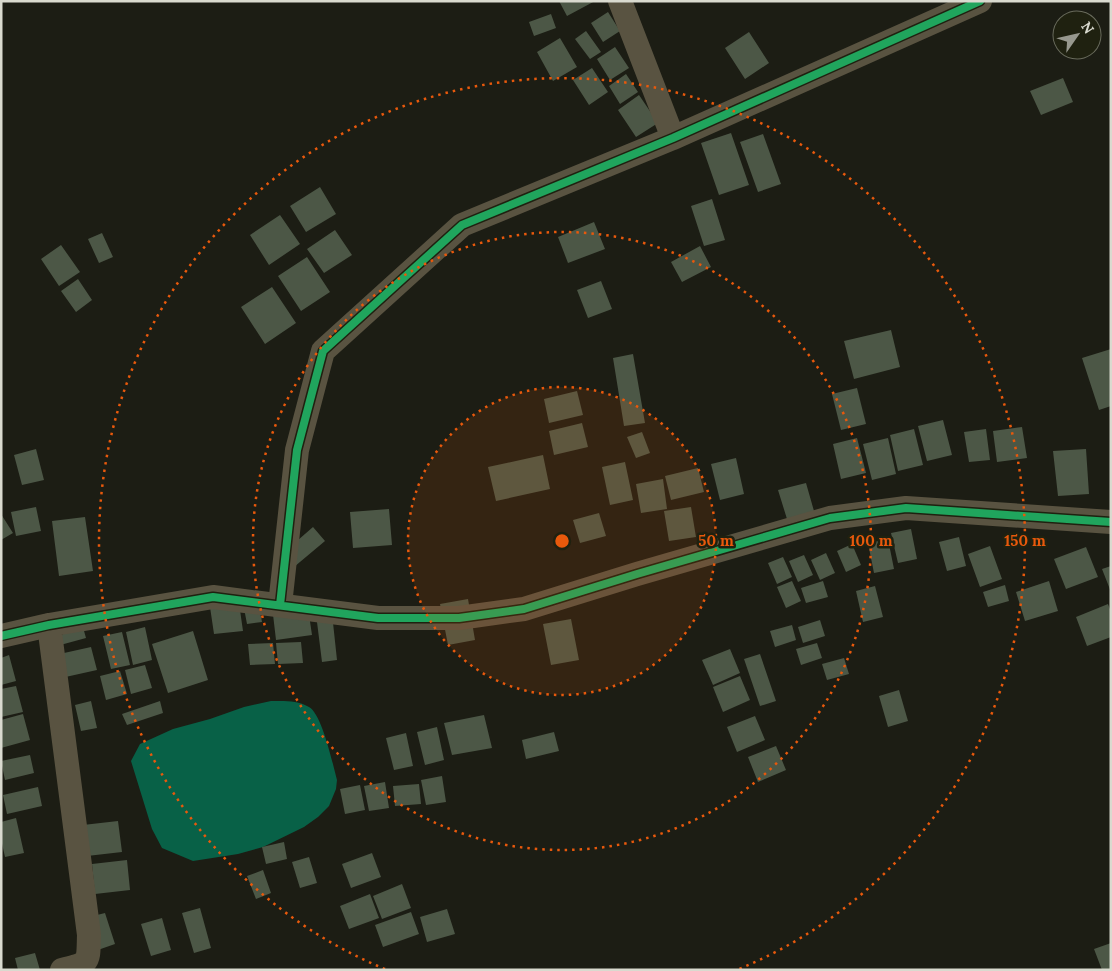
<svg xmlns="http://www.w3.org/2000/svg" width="1112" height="971" font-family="Lora,serif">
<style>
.water{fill:#086147}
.building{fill:#4c5746}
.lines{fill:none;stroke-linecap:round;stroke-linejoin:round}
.minor{stroke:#595341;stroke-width:24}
.cycleway-casing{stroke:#1f2110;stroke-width:11}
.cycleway{stroke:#20a55d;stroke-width:8}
.ring{fill:none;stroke:#e8590c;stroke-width:2.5;stroke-dasharray:2.5 5}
.centre{fill:#e8590c;stroke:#1f2110;stroke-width:2.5}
.ring-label{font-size:15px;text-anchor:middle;font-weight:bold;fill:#e8590c;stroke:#1f2110;stroke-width:5;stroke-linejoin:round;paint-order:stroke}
</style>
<rect width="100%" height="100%" fill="#1c1d14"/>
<path class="water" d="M271,701C285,701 297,700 309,707C322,714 333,765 337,780L336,789L329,806L318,817L304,827L263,847L238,854L193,861L162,848L152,829L131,761L140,744L173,729L210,719L244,707Z"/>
<path class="building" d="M559,1H595L567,16Z
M608,12L620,31L603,42L591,23Z
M551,14L556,28L534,36L529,22Z
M586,31L601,52L590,59L575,39Z
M749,32L769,63L745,79L725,48Z
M560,38L577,67L553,81L537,52Z
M615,47L629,68L610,80L597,59Z
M592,68L608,92L589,105L573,80Z
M626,74L638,92L620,104L609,86Z
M1063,78L1073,102L1041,115L1030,91Z
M639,95L658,123L636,137L618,110Z
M731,133L749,185L719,195L701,143Z
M763,134L781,184L758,192L740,142Z
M320,187L336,214L306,232L290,206Z
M712,199L725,240L704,246L691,206Z
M280,215L300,244L269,265L250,235Z
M594,222L605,249L568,263L558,237Z
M335,230L352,255L324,273L307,249Z
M102,233L113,257L99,263L88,239Z
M61,245L80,272L59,286L41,259Z
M700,246L711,267L682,282L671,262Z
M307,257L330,292L301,311L278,276Z
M78,279L92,300L76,312L61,291Z
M601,281L612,309L588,318L577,290Z
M272,287L296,323L265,344L241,307Z
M891,330L900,367L854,379L844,341Z
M1111,349V406L1099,410L1082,358Z
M633,354L645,423L624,426L613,358Z
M857,388L866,424L841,430L832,394Z
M577,391L583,415L549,423L544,399Z
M943,420L952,455L927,461L918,426Z
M582,423L588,447L554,455L549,431Z
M1022,427L1027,458L997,462L993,431Z
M914,429L923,465L898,471L890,435Z
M986,429L990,460L969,462L964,432Z
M642,432L650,453L636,458L627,437Z
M857,438L866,473L841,479L833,444Z
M888,438L896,474L872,480L863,444Z
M36,449L44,480L22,485L14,455Z
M1086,449L1089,494L1058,496L1053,451Z
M543,455L550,489L496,501L488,467Z
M736,458L744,494L720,500L711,464Z
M625,462L633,500L610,505L602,467Z
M698,468L704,492L671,500L665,476Z
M663,479L667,509L641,513L636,484Z
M806,483L814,511L787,519L778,490Z
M36,507L41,531L16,536L11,512Z
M691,507L696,537L669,541L664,511Z
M389,509L392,545L353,548L350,512Z
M599,513L606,536L580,543L573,520Z
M1,514L13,533L1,540Z
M85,517L93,571L59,576L52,521Z
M313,527L325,541L294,567L282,554Z
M911,529L917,559L898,563L891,533Z
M959,537L966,566L947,571L939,542Z
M888,539L894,569L874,573L868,543Z
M852,544L861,565L846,572L837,551Z
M990,546L1002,579L980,587L968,554Z
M1086,547L1098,577L1066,589L1054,559Z
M826,553L835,573L820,580L811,560Z
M804,555L813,575L798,582L789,561Z
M783,557L792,577L777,584L768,563Z
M1111,566V592L1102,569Z
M792,581L801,601L786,608L777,587Z
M823,581L828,597L806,603L801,588Z
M1049,581L1058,611L1025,621L1016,592Z
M1005,585L1009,601L988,607L983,592Z
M875,586L883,617L863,622L856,591Z
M468,599L475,640L448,645L440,604Z
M258,601L262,622L247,624L243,603Z
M307,601L312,635L276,640L272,606Z
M239,603L243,631L214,634L210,607Z
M331,604L337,660L322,662L315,606Z
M1108,604L1111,612V637L1087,646L1076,617Z
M79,613L86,638L53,647Z
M571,619L579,660L551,665L543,624Z
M820,620L825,636L803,643L798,627Z
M792,625L796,640L775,647L770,631Z
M145,627L152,660L133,665L126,632Z
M193,631L208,680L168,693L152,644Z
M122,632L130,665L111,669L103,636Z
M301,642L303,663L278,664L276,643Z
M273,643L275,664L250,665L248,644Z
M817,643L822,658L801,665L796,649Z
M91,647L97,670L61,678L55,655Z
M730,649L740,673L713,685L702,660Z
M760,654L776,701L760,706L744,659Z
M9,655L16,681L1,685V658Z
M844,658L849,674L827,680L822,664Z
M145,665L152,688L131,694L125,670Z
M120,671L127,694L106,700L100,676Z
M740,676L750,700L723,712L713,687Z
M16,686L23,712L1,717V689Z
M899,690L908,721L888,727L879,696Z
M91,701L97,728L81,731L75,705Z
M160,701L163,713L127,725L122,714Z
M23,714L30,740L1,748V720Z
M484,715L492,748L452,755L444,723Z
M755,716L765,740L737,752L727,727Z
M437,727L444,760L425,765L417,732Z
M554,732L559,751L526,759L522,740Z
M406,733L413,766L394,770L386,738Z
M776,746L786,770L758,782L748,757Z
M30,755L34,773L5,780L1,761Z
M442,776L446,802L426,805L421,780Z
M385,782L389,808L369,811L364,786Z
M419,784L421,804L395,806L393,786Z
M360,785L365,810L345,814L340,789Z
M38,787L42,806L7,814L3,795Z
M16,818L24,853L5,857L1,839V822Z
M118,821L122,852L87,856L83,825Z
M284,842L287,859L266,864L262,847Z
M372,853L381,877L351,888L342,864Z
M309,857L317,883L300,888L292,862Z
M127,860L130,890L95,894L92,864Z
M263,870L271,893L256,899L247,876Z
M402,884L411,908L382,919L373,896Z
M370,894L379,918L349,929L340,906Z
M200,908L211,948L194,953L182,913Z
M447,909L455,934L427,942L420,917Z
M411,912L419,934L383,947L375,925Z
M105,913L115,944L95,951L85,918Z
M162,918L171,950L151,956L141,924Z
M1111,943V970H1102L1094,949Z
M35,953L40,970H18L15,958Z"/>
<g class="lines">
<path class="minor" d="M620,1L673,138
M280,605L297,450L323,351L462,225L673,138L980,1
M49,625L89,935C88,963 91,963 62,970
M1,636L49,625L213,597L378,618H459L524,609L637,574L830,518L906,508L1111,522"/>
<g class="cycleway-casing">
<path id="cycleway" d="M280,605L297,450L323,351L462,225L673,138L980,1
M1,636L49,625L213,597L378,618H459L524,609L637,574L830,518L906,508L1111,522"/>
</g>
<use href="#cycleway" class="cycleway"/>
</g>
<circle cx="562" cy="541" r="154" fill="#e8590c" fill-opacity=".12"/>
<g class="ring">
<circle cx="562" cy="541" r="154"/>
<circle cx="562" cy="541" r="309"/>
<path d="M385 969A463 463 0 1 1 739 969"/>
</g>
<circle cx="562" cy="541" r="8" class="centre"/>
<g class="ring-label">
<text x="716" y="546">50 m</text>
<text x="871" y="546">100 m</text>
<text x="1025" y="546">150 m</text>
</g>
<rect width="1112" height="971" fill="none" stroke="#d9dacf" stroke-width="5"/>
<g transform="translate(1077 35) rotate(56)"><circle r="24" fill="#1f2110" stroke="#696b5c"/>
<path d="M0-4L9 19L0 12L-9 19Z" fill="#97988e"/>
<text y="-8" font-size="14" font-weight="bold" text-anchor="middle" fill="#d9dacf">N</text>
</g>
</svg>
